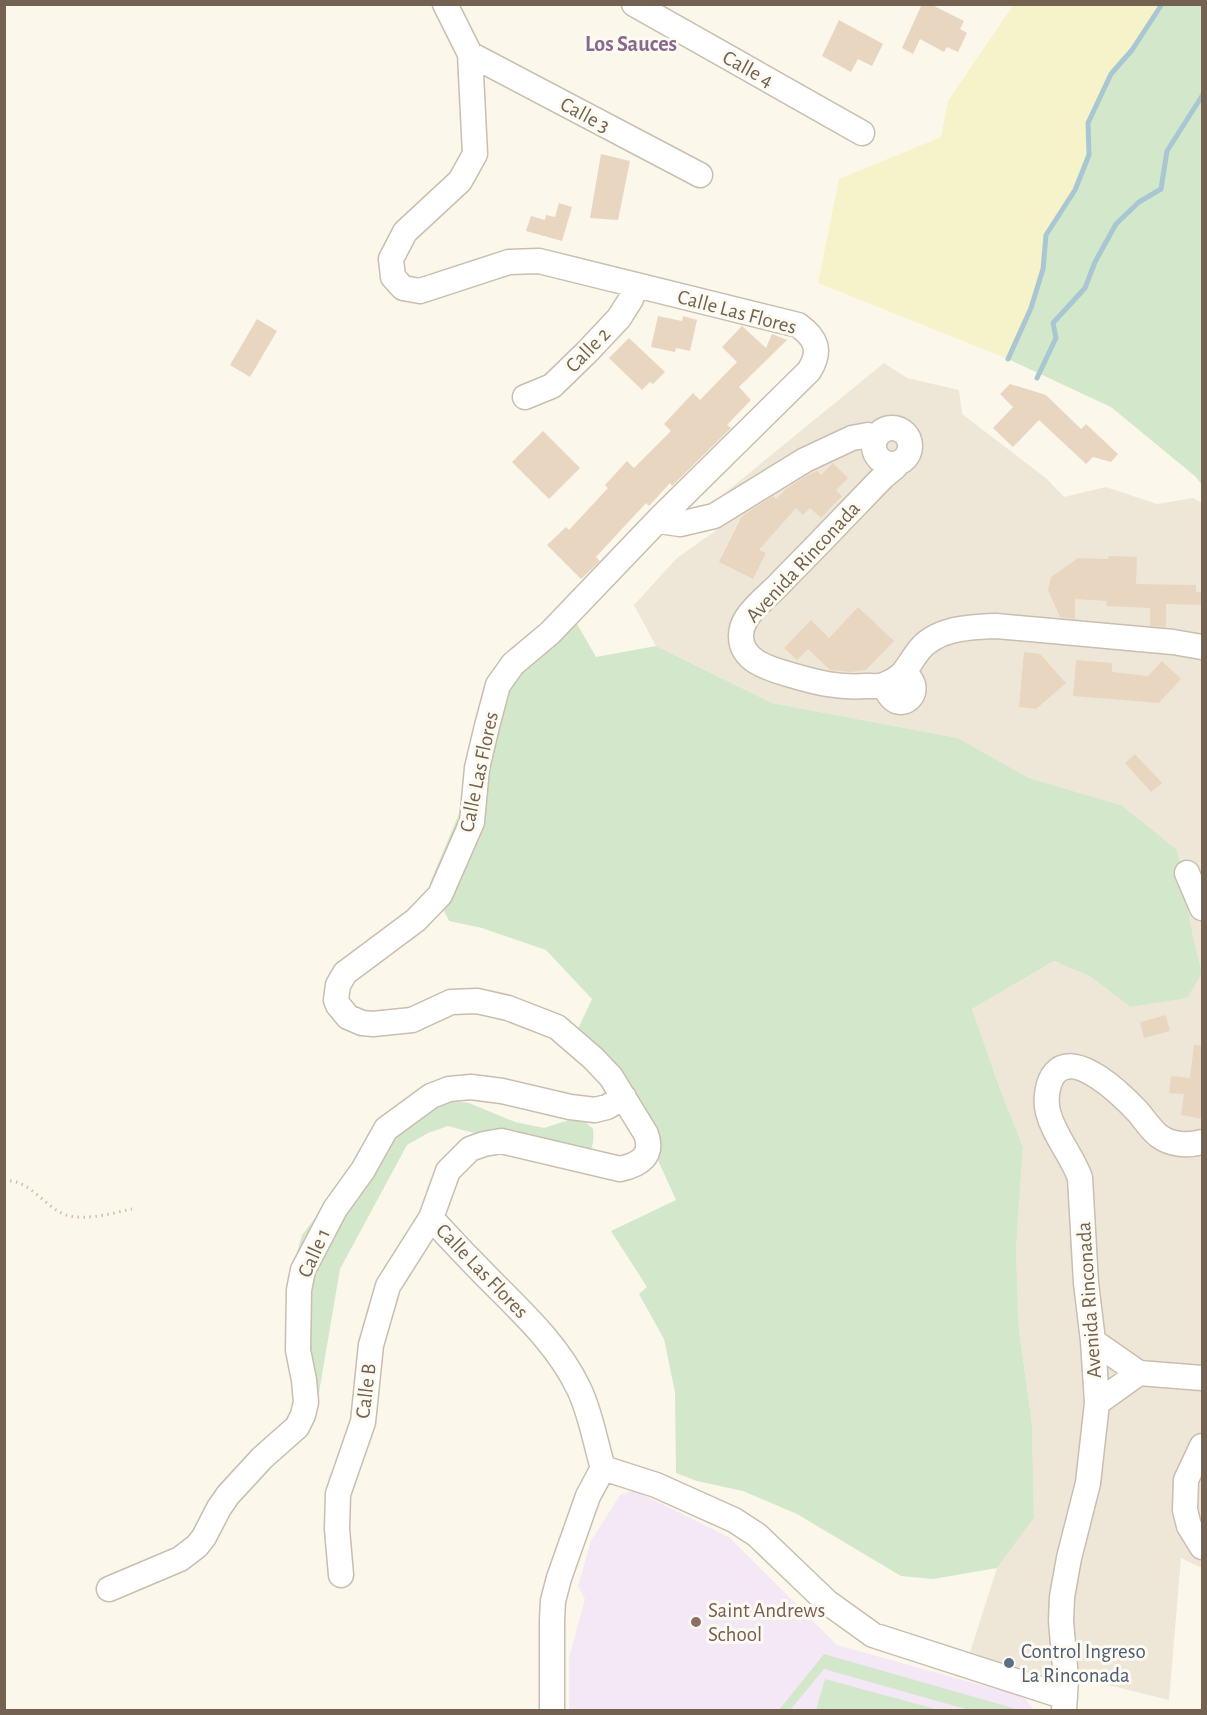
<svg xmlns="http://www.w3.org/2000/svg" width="1207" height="1715" font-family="'Alegreya Sans',sans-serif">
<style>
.residential{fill:#eee7d8}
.education{fill:#f4e8f7}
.green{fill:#d3e7cb}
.sand{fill:#f6f2ca}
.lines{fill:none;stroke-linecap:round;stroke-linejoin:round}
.stream{stroke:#a9c7d3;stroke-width:5}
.building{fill:#e8d6c1}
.minor-casing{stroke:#c9beaf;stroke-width:27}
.path{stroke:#d2bea9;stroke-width:3;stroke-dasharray:1.5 4.5;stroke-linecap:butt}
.minor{stroke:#fff;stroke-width:24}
.education-dot{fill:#8d6e63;stroke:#fdfaf2;stroke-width:2}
.service-dot{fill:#5c6f8a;stroke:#fdfaf2;stroke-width:2}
.labels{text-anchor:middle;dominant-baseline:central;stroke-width:6;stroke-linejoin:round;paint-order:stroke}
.street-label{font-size:21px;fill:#736251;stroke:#fdfaf2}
.education-label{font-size:21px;fill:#785e54;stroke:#fdfaf2;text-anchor:start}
.service-label{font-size:21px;fill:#4e5e75;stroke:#fdfaf2;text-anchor:start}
.neighbourhood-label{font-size:22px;font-weight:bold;fill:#87698e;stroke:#fdfaf2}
</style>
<rect width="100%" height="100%" fill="#fbf7eb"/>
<path class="residential" d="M884,363L907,378L959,390L962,414L1047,479L1064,497L1106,487L1157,504L1193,498L1202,503V1568L1181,1558L1169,1700L1104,1684L1066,1679L1053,1682L970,1652L997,1568L1034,1518L1032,1424L1019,1330L1016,1251L1023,1147L999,1086L972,1009L1054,961L1091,977L1130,1007L1202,973L1192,932L1121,805L1029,778L958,738L772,703L656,646L634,605L677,558L718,529L710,505Z"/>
<path class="education" d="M633,1490L729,1537L837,1645L1024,1697L1032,1707L1033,1710H569V1658L585,1599L578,1586L591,1541L620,1495Z"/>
<path class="green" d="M1162,5H1202V485L1196,477L1111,407L1008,359L1031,308L1043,269L1046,235L1075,190L1089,155L1088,123L1111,74L1132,50Z
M569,610L596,657L656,646L772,703L958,738L1029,778L1121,805L1177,850L1192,932L1202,973L1187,998L1130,1007L1091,977L1054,961L972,1009L999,1086L1023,1147L1016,1251L1019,1330L1032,1424L1034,1518L997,1568L933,1579L901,1576L797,1514L743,1491L697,1481L676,1473L675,1392L664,1339L639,1294L647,1287L611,1231L676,1200L632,1103L577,1031L592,999L546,950L482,928L449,921L430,883L459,814L474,727L502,669Z
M440,1100L469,1103L515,1122L544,1128L566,1121L581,1118L593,1129C595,1151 590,1153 570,1159L448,1126L428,1133L407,1145L340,1269L316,1410L293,1266L302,1235L388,1124Z
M824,1654L1020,1710H1021H969L824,1669L790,1710H779Z
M825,1679L939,1710H816Z"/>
<path class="sand" d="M1014,4L1162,5L1132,50L1111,74L1088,123L1089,155L1075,190L1046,235L1043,269L1031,308L1008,359L818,283L839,179L941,137L948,101Z"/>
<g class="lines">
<path class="stream" d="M1008,359L1031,308L1043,269L1046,235L1075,190L1089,155L1088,123L1111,74L1132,50L1162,4
M1037,378L1056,338L1053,323L1085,288L1095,262L1116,224L1139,202L1161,189L1167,151L1202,96"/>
</g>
<path class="building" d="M922,4H930L964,21L960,29L967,33L958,52L947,47L944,52L920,39L913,54L902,48Z
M839,20L883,44L872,66L858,59L851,72L822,56Z
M601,154L630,161L618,220L590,218Z
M559,203L572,207L562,241L526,231L531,216L545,220L546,215L555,217Z
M658,316L682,321L683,316L697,320L690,351L676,348L675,352L651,347Z
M257,319L277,331L250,377L230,365Z
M742,326L766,348L772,334L787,340L739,387L751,400L727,425L731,428L672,486L670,483L649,506L646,503L596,557L600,561L581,579L547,545L566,527L569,530L608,488L605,485L627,461L634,468L671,431L664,424L693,393L700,400L737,362L722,347Z
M629,338L665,372L653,384L650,382L642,390L609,358Z
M1010,384L1046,395L1081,429L1086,424L1118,454L1111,462L1093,457L1086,464L1039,420L1013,447L993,428L1013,407L1000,394Z
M543,431L580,468L549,499L512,462Z
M833,463L848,478L836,490L842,496L821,518L810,508L803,515L796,508L759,550L766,553L753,579L719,562L741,518L745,514L773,496L776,499L787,488L808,475L817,471L821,475Z
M1109,556L1137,557L1136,584L1196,585V592H1202L1201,605L1166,604V627L1150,626V608L1106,606L1107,601L1075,599V619L1060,617L1048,590L1051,577L1078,558L1108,559Z
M858,607L894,641L866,670L851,672L830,670L808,649L797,660L784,648L811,620L829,638Z
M1024,652L1040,654L1066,683L1036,709L1019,707Z
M1076,660L1112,663V672L1148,676L1162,661L1181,679L1159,703L1073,696Z
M1135,754L1162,783L1151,792L1125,763Z
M1166,1015L1170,1031L1144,1038L1140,1022Z
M1194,1045L1203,1046V1119L1181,1115L1184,1094L1169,1093L1171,1076L1190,1078Z"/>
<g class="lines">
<g class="minor-casing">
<path id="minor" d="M634,4L862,133
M470,54L700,175
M525,397L552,386L587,352L619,318L631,299L635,286
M874 446a18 18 0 1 1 36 0a18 18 0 1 1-36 0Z
M897,464L895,467L883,477C850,511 817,546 784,579C772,593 756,603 746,619C743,624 741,630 741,636C741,662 771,669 791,675C818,683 839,688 867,686C873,686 880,687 886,684C904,677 906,668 917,653C934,628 969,627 996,626L1173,642L1202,647
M661,517L666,522L680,524L714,516L805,460L852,438L868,435L876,438
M884,685C887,691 890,698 896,701C906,705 916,695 913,685C912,680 908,676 905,672
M1187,873L1202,908
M431,1218C453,1242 475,1265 498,1288C529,1319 560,1349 579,1389C591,1414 595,1442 603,1468L656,1485L734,1520L757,1535L827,1602L873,1635L1065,1697
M1093,1341L1139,1373L1202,1378
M1097,1403L1139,1373
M1202,1446L1186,1480L1185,1510L1189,1526L1202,1547
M341,1575L337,1529L338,1494L363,1422L371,1345L388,1286L431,1218L448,1171L470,1149L484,1144L501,1141L620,1169C639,1165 654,1156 646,1134L611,1077L593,1058L557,1027L508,1008L477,1001L451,1002L412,1020L373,1024L362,1023L348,1017L338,1005L336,1000L338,985L345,973L416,920L440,895L472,822L477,768L487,726L498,685L513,664L550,633L661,517L809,371C822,350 816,338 798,325L539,261L509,262L420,291L403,288L393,277L391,259L405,232L460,181L475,154L470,54L445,4
M109,1589L180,1559L197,1546L204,1537L219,1508L228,1495L262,1458L297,1427L303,1415L306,1402L304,1380L298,1350L299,1290L303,1270L335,1209L363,1170L386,1129L431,1096L449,1089L471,1087L502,1091L570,1107L595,1110L607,1107L624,1097
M552,1710V1620L553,1601L559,1578L588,1496L603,1468
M1064,1710L1066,1679L1061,1621L1062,1597L1069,1558L1088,1483L1097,1403L1093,1341L1086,1283L1080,1178C1072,1155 1054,1136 1048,1112C1045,1101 1047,1082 1055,1073C1076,1049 1123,1096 1138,1112C1144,1119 1151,1130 1159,1136C1171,1145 1188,1146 1202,1142"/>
</g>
<path class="path" d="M4,1181C31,1178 46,1211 70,1216C90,1220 113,1213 132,1209"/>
<use href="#minor" class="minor"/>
</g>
<circle class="education-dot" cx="696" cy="1622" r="6"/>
<circle class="service-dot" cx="1009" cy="1663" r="6"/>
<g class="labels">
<g class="street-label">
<text transform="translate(748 69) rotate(29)">Calle 4</text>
<text transform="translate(585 115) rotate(28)">Calle 3</text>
<text transform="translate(737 312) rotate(15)">Calle Las Flores</text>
<text transform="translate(588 350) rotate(-46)">Calle 2</text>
<text transform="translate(803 562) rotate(-47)">Avenida Rinconada</text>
<text transform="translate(479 772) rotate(-78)">Calle Las Flores</text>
<text transform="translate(314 1253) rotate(-66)">Calle 1</text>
<text transform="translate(482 1271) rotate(46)">Calle Las Flores</text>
<text transform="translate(1089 1300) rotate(-94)">Avenida Rinconada</text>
<text transform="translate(366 1391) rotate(-83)">Calle B</text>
</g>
<g class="education-label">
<text x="708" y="1610">Saint Andrews<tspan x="708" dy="24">School</tspan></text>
</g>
<g class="service-label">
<text x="1021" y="1651">Control Ingreso<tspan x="1021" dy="24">La Rinconada</tspan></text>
</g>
<g class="neighbourhood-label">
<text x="631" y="44">Los Sauces</text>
</g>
</g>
<rect width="1207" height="1715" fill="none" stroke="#736251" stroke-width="12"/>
</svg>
